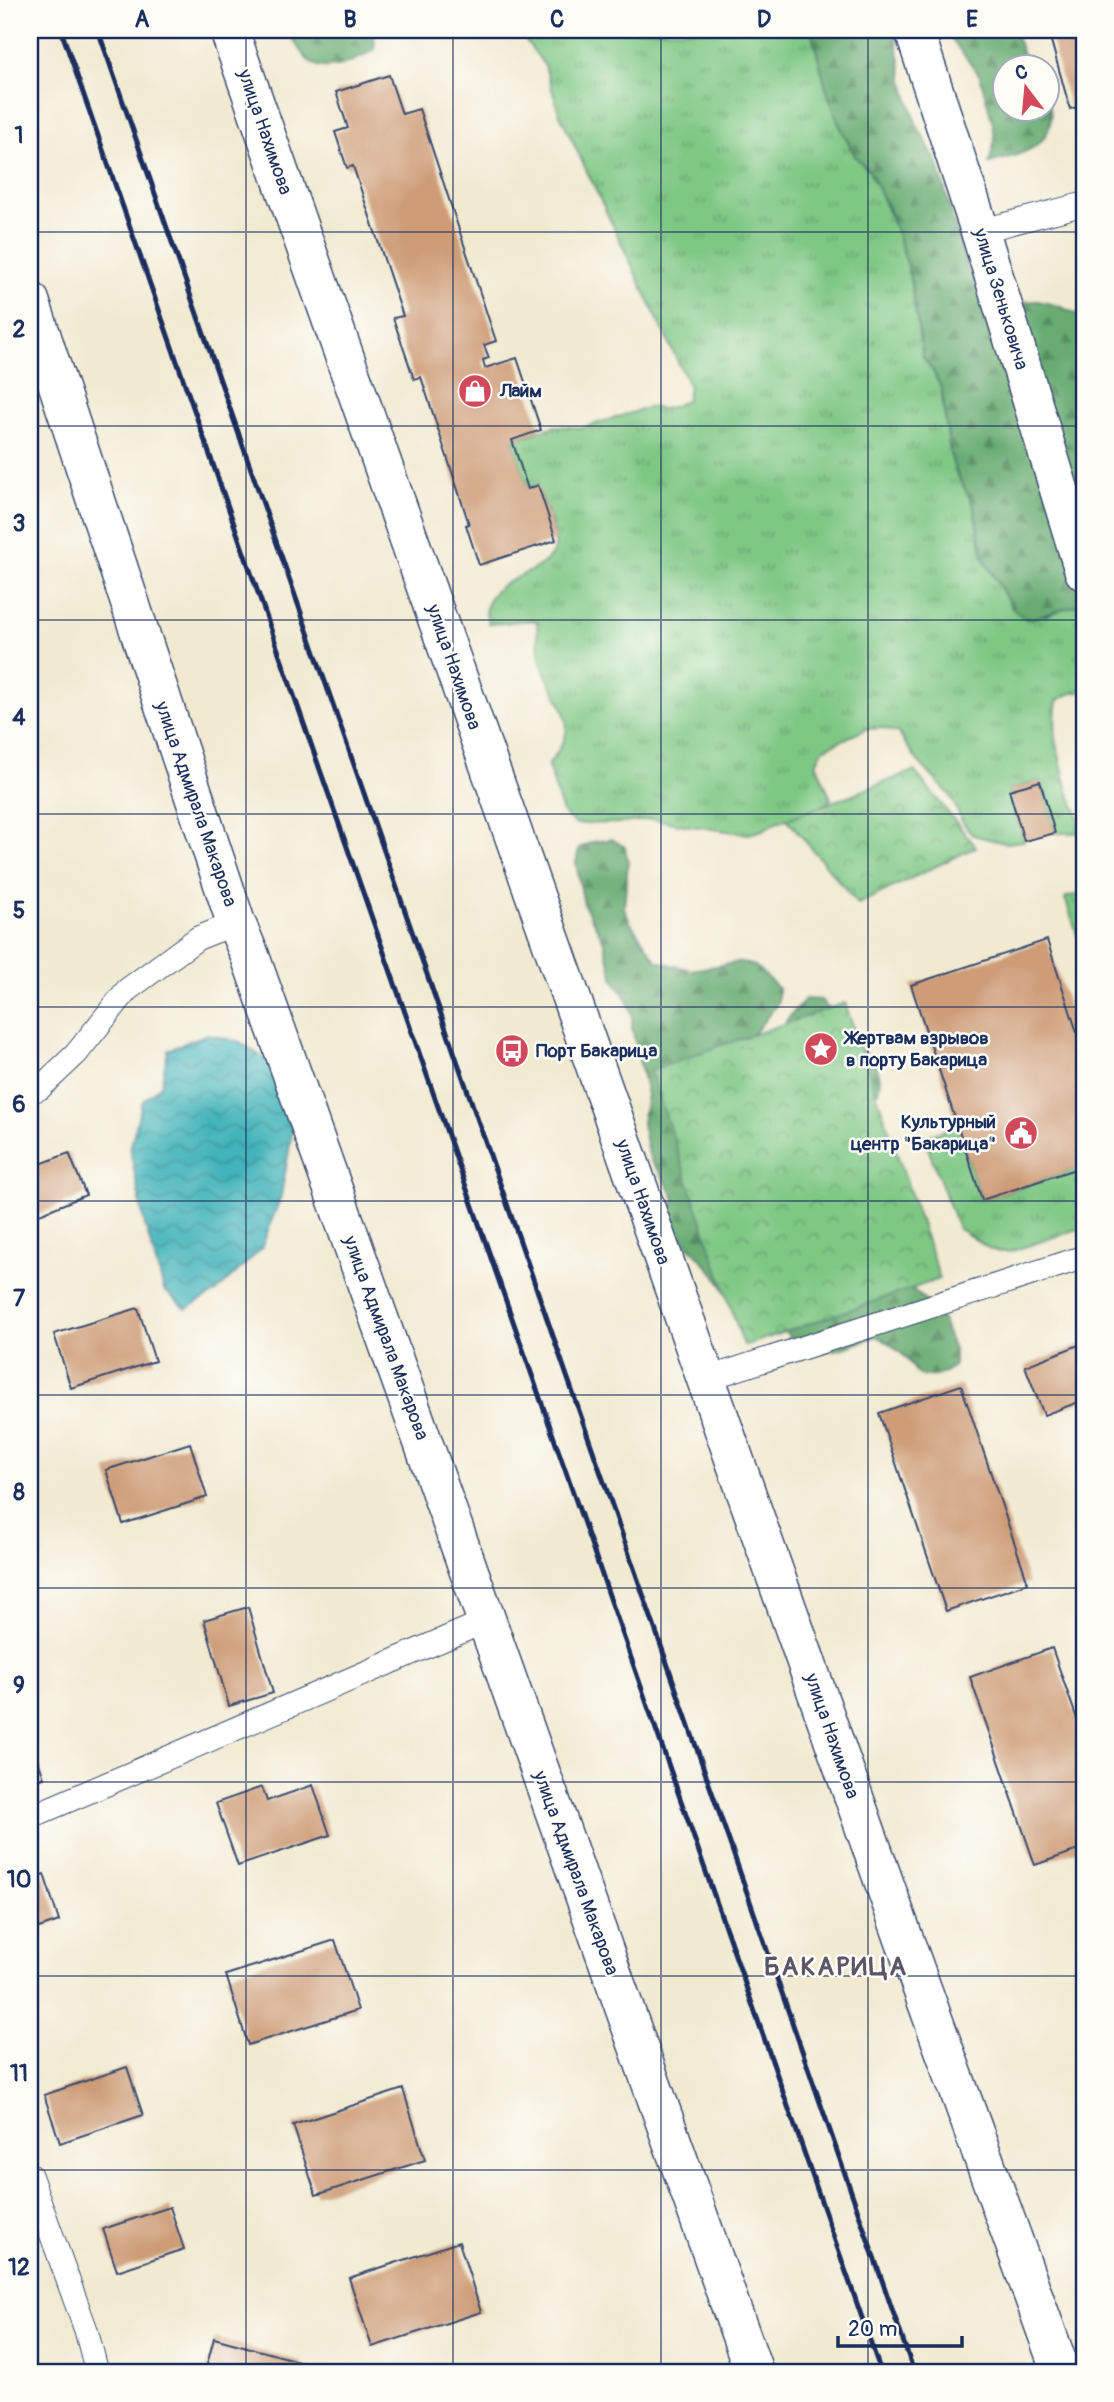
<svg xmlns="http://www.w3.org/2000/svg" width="1114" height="2402" font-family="Pangolin,sans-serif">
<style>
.grass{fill:url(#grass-tufts);stroke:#4d7c71;stroke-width:2}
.forest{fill:url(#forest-firs);stroke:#416e68;stroke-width:2}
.park{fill:url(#park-crowns);stroke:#4d7c71;stroke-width:2}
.water{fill:url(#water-waves);stroke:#2f728c;stroke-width:2}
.building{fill:#ce9d78}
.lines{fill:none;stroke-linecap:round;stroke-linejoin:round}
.lane-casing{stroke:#3b4b6f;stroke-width:25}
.street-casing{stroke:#3b4b6f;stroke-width:41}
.secondary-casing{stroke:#3b4b6f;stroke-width:41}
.lane{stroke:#fff;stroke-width:23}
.street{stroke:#fff;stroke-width:38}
.secondary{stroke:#fff;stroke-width:38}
.rail{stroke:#1b2f5e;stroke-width:5}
.grid{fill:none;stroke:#1b2f5e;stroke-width:2;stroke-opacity:0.55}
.labels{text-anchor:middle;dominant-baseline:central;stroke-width:5;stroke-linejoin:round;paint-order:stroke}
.street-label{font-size:19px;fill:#1b2f5e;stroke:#fdfcf7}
.poi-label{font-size:19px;font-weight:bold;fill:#1b2f5e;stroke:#fdfcf7;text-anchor:start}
.district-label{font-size:26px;font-weight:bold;letter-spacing:2px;fill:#5a5667;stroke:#fdfcf7}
.neatline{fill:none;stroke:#1b2f5e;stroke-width:2.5}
.grid-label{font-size:23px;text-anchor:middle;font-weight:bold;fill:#1b2f5e}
</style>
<defs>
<pattern id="grass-tufts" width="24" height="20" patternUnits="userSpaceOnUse" patternTransform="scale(1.75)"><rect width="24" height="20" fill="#7fc884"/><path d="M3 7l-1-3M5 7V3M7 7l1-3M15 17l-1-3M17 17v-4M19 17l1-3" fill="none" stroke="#67a36f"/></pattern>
<pattern id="forest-firs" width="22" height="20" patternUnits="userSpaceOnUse" patternTransform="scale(1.75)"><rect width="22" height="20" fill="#67ac72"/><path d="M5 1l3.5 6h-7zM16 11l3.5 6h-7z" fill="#548c61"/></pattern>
<pattern id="park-crowns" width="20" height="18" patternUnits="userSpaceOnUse" patternTransform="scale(1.75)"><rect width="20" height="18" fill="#7fc884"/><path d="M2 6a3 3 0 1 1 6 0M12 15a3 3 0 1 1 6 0" fill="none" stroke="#67a36f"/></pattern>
<pattern id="water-waves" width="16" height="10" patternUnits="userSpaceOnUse" patternTransform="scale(1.75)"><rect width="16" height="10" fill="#43b4ba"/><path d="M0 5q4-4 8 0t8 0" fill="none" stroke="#37939a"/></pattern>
</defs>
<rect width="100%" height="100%" fill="#fdfcf7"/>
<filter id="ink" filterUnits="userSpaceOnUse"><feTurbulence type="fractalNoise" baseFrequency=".0143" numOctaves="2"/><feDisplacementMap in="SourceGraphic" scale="14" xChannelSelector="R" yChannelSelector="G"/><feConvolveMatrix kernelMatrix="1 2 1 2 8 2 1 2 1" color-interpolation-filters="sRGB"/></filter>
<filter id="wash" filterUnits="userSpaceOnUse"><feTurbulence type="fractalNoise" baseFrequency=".00686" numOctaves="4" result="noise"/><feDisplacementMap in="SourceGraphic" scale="28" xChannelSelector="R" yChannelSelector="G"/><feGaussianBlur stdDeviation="1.57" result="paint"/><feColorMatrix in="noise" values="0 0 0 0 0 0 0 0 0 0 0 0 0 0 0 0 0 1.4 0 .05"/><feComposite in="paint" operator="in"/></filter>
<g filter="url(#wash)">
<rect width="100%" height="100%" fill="#f1ead1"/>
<path class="grass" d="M518,30H811L826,87L847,139L855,156L870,172L895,227L908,266L923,357L933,371L942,390L943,409L955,470L973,504L984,559L1013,609L1046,616L1063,608L1081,603L1084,614V691L1069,694L1057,701C1051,730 1060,762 1068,790C1074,810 1081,810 1078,833H1055L1040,781L1009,790L1024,841L1005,843L973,835L963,823L950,795L917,760L898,733L883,728L866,729L823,749L816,763L831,799L820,809L776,822L763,830L749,834L684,825L653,819L623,823L576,824L563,813L548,766C553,757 562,747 565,737C573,711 549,688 542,665C537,650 538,636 537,621C520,619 506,624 489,624C488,620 485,613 486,608C491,573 560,576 555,538C553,521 543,502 537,485L528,489L512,440L556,426L582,428L650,407L662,409L675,406L687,399L689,385L560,115L545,66Z
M1084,892V955L1065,898Z
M957,1126L982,1200L1084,1166V1227L1009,1252H999L990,1249L958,1228L924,1137Z"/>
<path class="forest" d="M287,30H374L375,49C358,59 328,77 309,61C299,53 295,39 287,30Z
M811,30H895L903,80L916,123L937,162L966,265L977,285L1016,302L1038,301L1059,306L1081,316L1084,321V603L1027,620L1013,609L984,559L973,504L955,470L950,453L942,390L933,371L923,357L908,266L888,208L870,172L855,156L838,122L826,87Z
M945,30H1014L1027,66H1006V108H1048V97C1061,145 1027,153 989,163L995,140L993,124L980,76Z
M611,839L625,847L628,862L624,908L630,922L657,961L691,970L740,962L755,966L778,988V1003L748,1041L785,1034L786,1021L805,999L821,1000L863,1051L875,1062L880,1078L878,1092L866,1105L910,1287L934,1308L943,1322L954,1350V1365C942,1376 933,1379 917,1374C908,1357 894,1345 877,1336C851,1346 829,1355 800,1352L785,1331L729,1298L715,1274L671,1226L670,1213L675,1198L660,1172L652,1163L647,1149L642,1123L647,1095L632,1028V1014L628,1002L614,979L603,939L584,905L576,863L579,848L593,842Z"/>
<path class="park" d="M914,771L976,847L858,904L787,819Z
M845,1003L940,1279L744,1346L650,1070Z"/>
<path class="water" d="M207,1034L240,1042L271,1063L295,1116L281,1196L261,1249L216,1292L186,1309L164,1290L144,1222L130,1149L142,1102L161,1085L168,1050Z"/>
<g id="blocks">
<path class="building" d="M1048,30H1084V105L1070,109Z
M389,75L402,114L419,109L496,341L484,345L489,358L483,360L485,368L517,358L541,430L512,440L528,489L538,485L556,540L479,565L466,525L469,524L421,377L414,379L393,318L403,316L353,166L347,168L335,132L348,128L336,92Z
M1040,781L1055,833L1024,841L1009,790Z
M1047,940L1084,1054V1166L982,1200L911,985Z
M69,1153L86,1195L30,1218V1168Z
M138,1308L155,1361L71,1388L54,1334Z
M1084,1343V1400L1044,1415L1025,1366Z
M961,1385L1028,1583L946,1611L879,1413Z
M190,1443L207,1497L123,1524L106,1470Z
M248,1607L273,1693L229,1706L204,1620Z
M1052,1648L1084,1739V1848L1035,1865L970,1677Z
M30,1738L44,1778L30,1783Z
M313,1785L330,1835L238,1866L216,1803L262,1787L267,1801Z
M44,1874L59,1921L30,1931V1879Z
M335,1940L358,2010L248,2045L226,1975Z
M127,2067L143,2115L60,2143L44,2095Z
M403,2089L425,2160L316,2195L293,2125Z
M170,2207L184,2249L117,2271L103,2229Z
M459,2242L481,2312L372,2347L349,2278Z
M214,2338L302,2362L299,2372H205Z"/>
</g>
</g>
<g filter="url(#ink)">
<use href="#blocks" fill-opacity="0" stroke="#3b4b6f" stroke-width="2"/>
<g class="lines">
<g class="lane-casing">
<path id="lane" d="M980,231L1084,204
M30,1092L40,1088L76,1054L127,990L198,938L236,923
M706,1379L1084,1257
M30,1817L486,1621
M30,2175L86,2330L97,2372"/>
</g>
<g class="street-casing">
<path id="street" d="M914,30L980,231L1084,571
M30,301L236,923L250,956L754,2372"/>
</g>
<g class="secondary-casing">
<path id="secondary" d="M229,30L904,1939L1061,2372"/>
</g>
<use href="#lane" class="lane"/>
<use href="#street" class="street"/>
<use href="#secondary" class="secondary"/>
<path class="rail" d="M61,30L881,2372
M98,30L914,2372"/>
</g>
</g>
<path class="grid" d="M246,30V2372M453,30V2372M661,30V2372M868,30V2372M30,232H1084M30,426H1084M30,620H1084M30,814H1084M30,1007H1084M30,1201H1084M30,1395H1084M30,1588H1084M30,1782H1084M30,1976H1084M30,2170H1084"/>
<defs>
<g id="shop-disc" transform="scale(1.75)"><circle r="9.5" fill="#d1495b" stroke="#fdfcf7"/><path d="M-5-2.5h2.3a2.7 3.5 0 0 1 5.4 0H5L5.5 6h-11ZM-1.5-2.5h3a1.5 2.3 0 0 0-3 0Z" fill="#fff"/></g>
<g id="sight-disc" transform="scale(1.75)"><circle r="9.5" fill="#d1495b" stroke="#fdfcf7"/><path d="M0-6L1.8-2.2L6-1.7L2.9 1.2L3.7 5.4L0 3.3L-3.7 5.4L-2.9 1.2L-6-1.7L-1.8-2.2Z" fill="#fff"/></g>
<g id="bus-disc" transform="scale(1.75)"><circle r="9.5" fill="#d1495b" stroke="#fdfcf7"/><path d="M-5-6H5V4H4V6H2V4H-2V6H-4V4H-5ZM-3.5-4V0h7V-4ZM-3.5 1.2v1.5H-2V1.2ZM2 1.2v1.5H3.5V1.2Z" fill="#fff"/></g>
<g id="civic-disc" transform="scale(1.75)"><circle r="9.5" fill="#d1495b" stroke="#fdfcf7"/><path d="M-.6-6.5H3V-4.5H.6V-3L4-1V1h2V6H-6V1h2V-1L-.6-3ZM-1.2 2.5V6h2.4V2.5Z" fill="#fff"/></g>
</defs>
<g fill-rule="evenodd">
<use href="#shop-disc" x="475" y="391"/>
<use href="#sight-disc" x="821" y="1049"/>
<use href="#bus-disc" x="512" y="1051"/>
<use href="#civic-disc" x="1021" y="1133"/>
</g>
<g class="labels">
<g class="street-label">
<text transform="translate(265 132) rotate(71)">улица Нахимова</text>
<text transform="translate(1001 299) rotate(73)">улица Зеньковича</text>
<text transform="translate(454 667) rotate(71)">улица Нахимова</text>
<text transform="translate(196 804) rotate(71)">улица Адмирала Макарова</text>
<text transform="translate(643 1202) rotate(71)">улица Нахимова</text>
<text transform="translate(386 1338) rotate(70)">улица Адмирала Макарова</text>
<text transform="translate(832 1736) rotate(71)">улица Нахимова</text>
<text transform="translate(576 1873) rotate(70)">улица Адмирала Макарова</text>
</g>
<g class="poi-label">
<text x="500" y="391">Лайм</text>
<text x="846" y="1038">Жертвам взрывов<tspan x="846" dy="22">в порту Бакарица</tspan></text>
<text x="536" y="1051">Порт Бакарица</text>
<text x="996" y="1122" text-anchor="end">Культурный<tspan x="996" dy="22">центр "Бакарица"</tspan></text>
</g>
<g class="district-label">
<text x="836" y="1967">БАКАРИЦА</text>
</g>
</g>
<rect width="1114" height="2402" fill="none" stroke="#fdfcf7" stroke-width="77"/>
<g transform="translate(1026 88) rotate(344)"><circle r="33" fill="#fdfcf7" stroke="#a3aaba" stroke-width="2"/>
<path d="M0-5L12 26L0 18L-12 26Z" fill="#d1495b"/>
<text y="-10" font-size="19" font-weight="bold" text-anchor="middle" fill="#1b2f5e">С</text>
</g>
<path d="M838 2336v10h124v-10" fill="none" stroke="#1b2f5e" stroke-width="3.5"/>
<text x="848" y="2336" font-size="21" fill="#1b2f5e" stroke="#fdfcf7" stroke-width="5" paint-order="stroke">20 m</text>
<rect x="38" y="38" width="1038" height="2326" class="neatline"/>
<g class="grid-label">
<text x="142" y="27">A</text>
<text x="350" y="27">B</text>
<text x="557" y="27">C</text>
<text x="764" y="27">D</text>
<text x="972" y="27">E</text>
<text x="19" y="143">1</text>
<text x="19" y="337">2</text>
<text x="19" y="531">3</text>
<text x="19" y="725">4</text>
<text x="19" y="918">5</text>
<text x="19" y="1112">6</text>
<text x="19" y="1306">7</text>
<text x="19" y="1500">8</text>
<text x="19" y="1693">9</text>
<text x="19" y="1887">10</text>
<text x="19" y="2081">11</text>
<text x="19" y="2275">12</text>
</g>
</svg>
